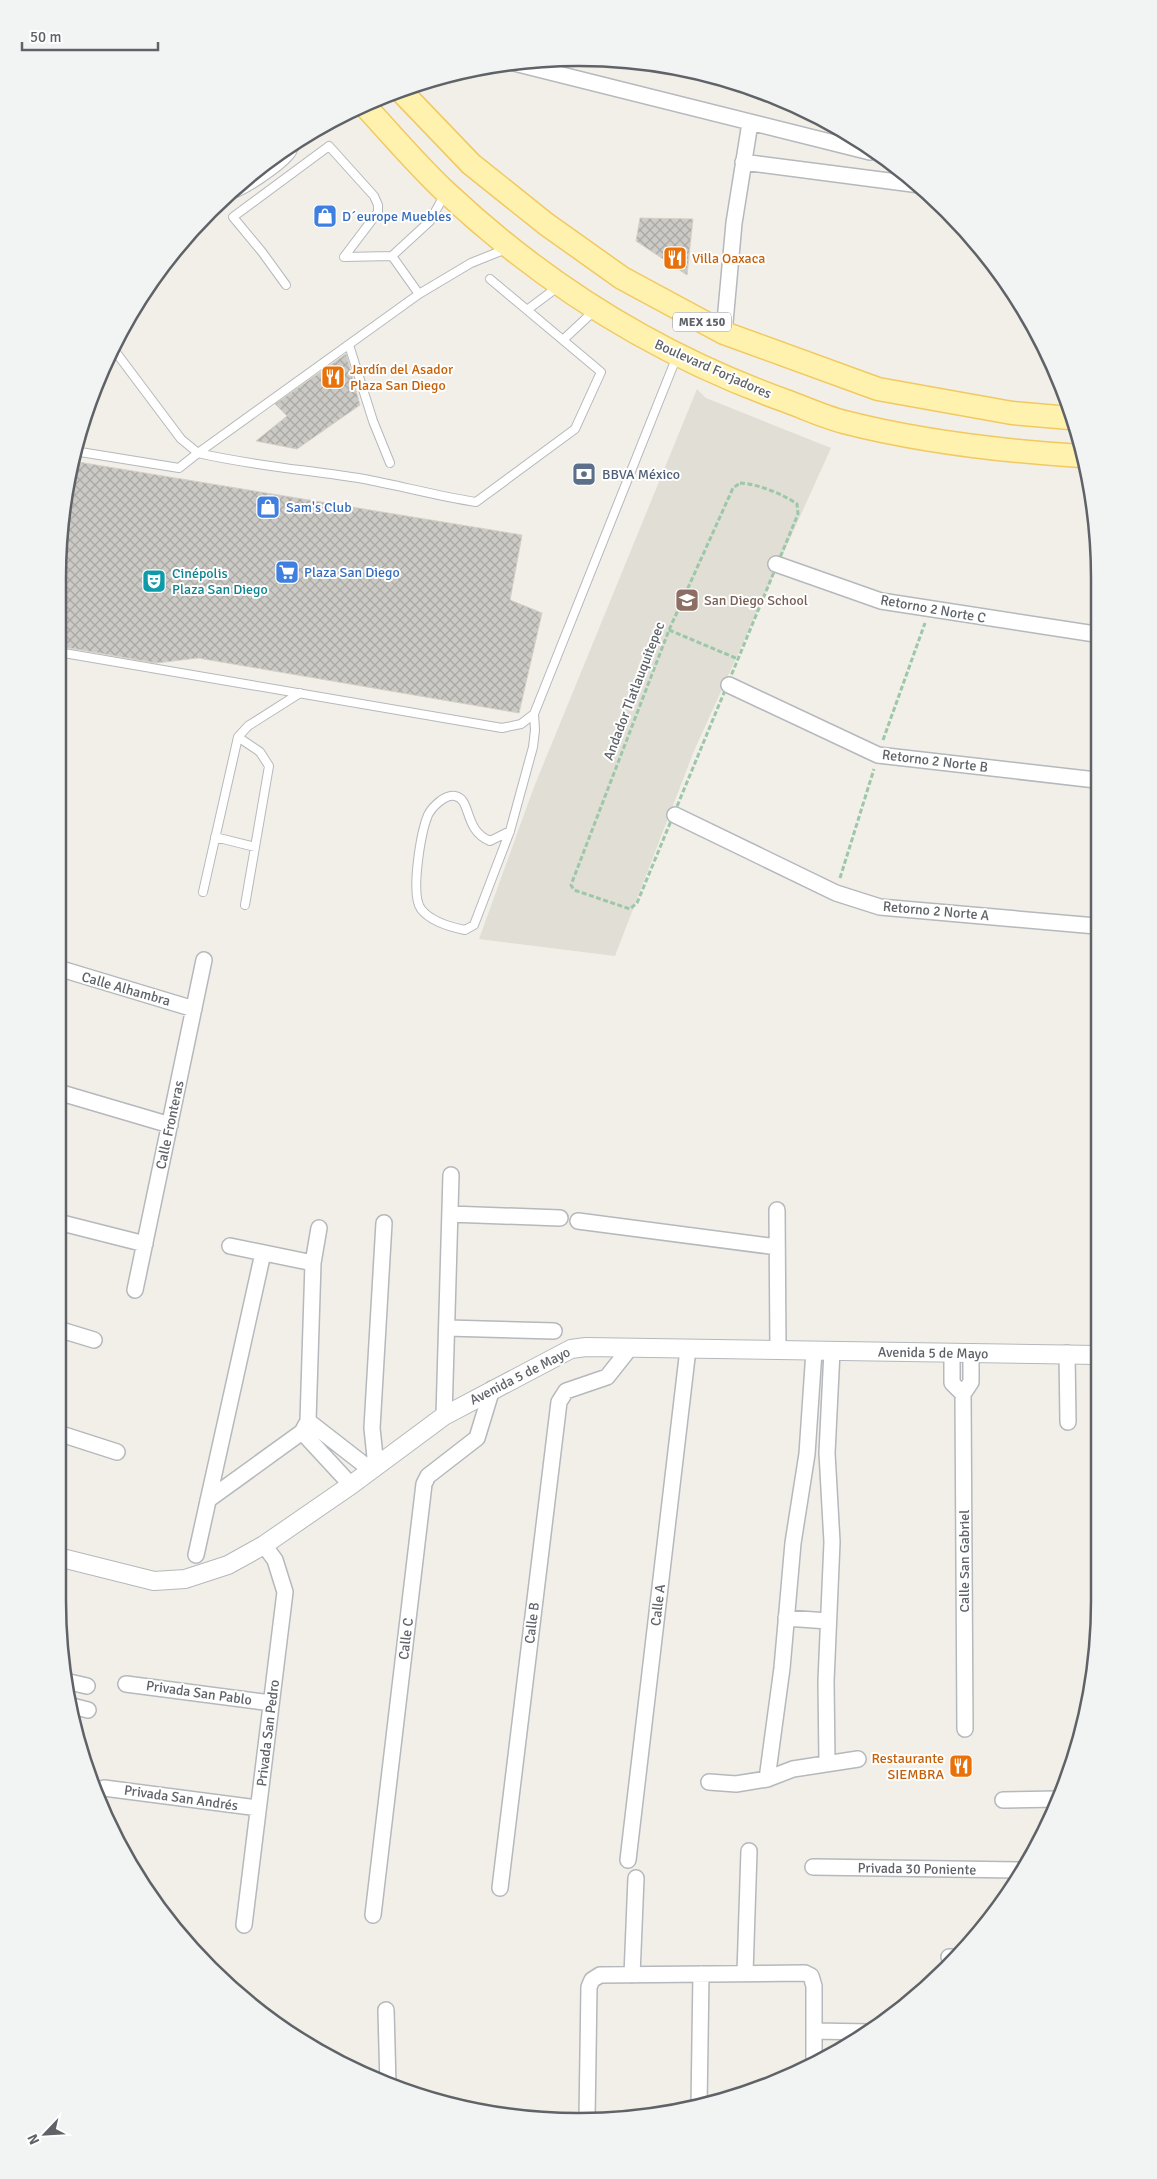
<svg xmlns="http://www.w3.org/2000/svg" width="1157" height="2179" font-family="Signika,sans-serif">
<style>
.education{fill:#e1ded6}
.building{fill:url(#building-cross-hatch);stroke:#d6d1c6}
.lines{fill:none;stroke-linecap:round;stroke-linejoin:round}
.service-casing{stroke:#b5b8bc;stroke-width:10}
.minor-casing{stroke:#b5b8bc;stroke-width:18}
.tertiary-casing{stroke:#b5b8bc;stroke-width:20}
.primary-casing{stroke:#f2c960;stroke-width:25}
.path{stroke:#9cc7a9;stroke-width:3;stroke-dasharray:5 2.5;stroke-linecap:butt}
.service{stroke:#fff;stroke-width:8}
.minor{stroke:#fff;stroke-width:15}
.tertiary{stroke:#fff;stroke-width:18}
.primary{stroke:#fff2af;stroke-width:22}
.labels{text-anchor:middle;dominant-baseline:central;stroke-width:4;stroke-linejoin:round;paint-order:stroke}
.shield{fill:#fff;stroke:#8f9295;stroke-width:1}
.shield-label{font-size:12px;font-weight:bold;fill:#5f6368}
.shop-label{font-size:14px;fill:#366cbe;stroke:#fff;text-anchor:start}
.food-label{font-size:14px;fill:#c56008;stroke:#fff;text-anchor:start}
.street-label{font-size:14px;fill:#5f6368;stroke:#fff}
.service-label{font-size:14px;fill:#4e5e75;stroke:#fff;text-anchor:start}
.culture-label{font-size:14px;fill:#0d838f;stroke:#fff;text-anchor:start}
.education-label{font-size:14px;fill:#785e54;stroke:#fff;text-anchor:start}
.rim{fill:none;stroke:#5f6368;stroke-width:2.5}
</style>
<defs>
<pattern id="building-cross-hatch" width="8" height="8" patternUnits="userSpaceOnUse" patternTransform="scale(1.25)"><rect width="8" height="8" fill="#cccac5"/><path d="M0 0l8 8M0 8l8-8" fill="none" stroke="#a9a8a4"/></pattern>
</defs>
<rect width="100%" height="100%" fill="#f1efe8"/>
<path class="education" d="M697,389L706,398L831,448L694,751L615,956L479,939L534,787Z"/>
<path class="building" d="M640,218L693,219L687,275L636,241Z
M346,354L360,405L297,449L256,441L287,416L275,404Z
M72,461L522,535L510,600L542,613L519,713L198,658L156,663L58,646L59,545Z"/>
<g class="lines">
<g class="service-casing">
<path id="service" d="M226,196C242,194 280,167 290,155C293,152 294,147 295,144
M392,256L430,221L445,194
M344,257L392,256L419,294
M490,279L601,372L575,429L476,502C438,496 401,486 364,479C309,470 253,466 198,453L419,294L471,263L506,249
M286,285L262,252L233,217L329,146L374,196L378,205V212L344,257
M527,310L559,286
M564,339L595,310
M349,345L373,421L390,463
M74,451L179,468L198,453L181,439L112,347
M58,652L502,728L521,724L534,714L677,356
M238,737L260,752L269,766L245,905
M510,831L490,841C463,830 472,799 455,796C445,794 432,807 428,815C421,832 410,894 421,909C431,922 450,927 465,930L474,925L510,831L533,747L535,730L534,714
M215,837L255,847
M203,892L238,737L248,726L300,693"/>
</g>
<g class="minor-casing">
<path id="minor" d="M510,62L870,152
M743,162L920,185
M724,333L734,223L750,123
M776,564L881,601L1095,634
M729,685L878,755L1096,780
M675,815L836,893L880,907L1096,926
M58,968L194,1009
M58,1092L170,1125
M777,1210L778,1350
M450,1214L560,1218
M578,1221L777,1247
M58,1222L145,1244
M230,1246L313,1263
M135,1290L204,960
M447,1328L554,1331
M58,1329L94,1340
M952,1353V1383L963,1394
M1067,1353L1068,1422
M444,1416L451,1175
M308,1421L371,1470
M302,1432L351,1485
M58,1433L117,1452
M376,1467L372,1428L384,1223
M208,1500L302,1432L308,1421L313,1263L319,1228
M196,1555L263,1253
M786,1618L828,1621
M65,1681L87,1686
M126,1684L271,1703
M68,1705L88,1710
M965,1729L963,1394L971,1382V1354
M827,1762L826,1681L832,1542L827,1453L832,1351
M767,1779L782,1668L793,1543L807,1454L814,1351
M709,1782L736,1784L767,1779L793,1769L858,1759
M104,1788L258,1808
M1003,1800L1058,1799
M628,1860L688,1349
M813,1867L1021,1870
M500,1888L559,1402L566,1391L607,1377L630,1348
M373,1915L424,1484L428,1476L477,1438L492,1389
M244,1925L285,1592L275,1560L264,1545
M949,1957H957
M745,1973L749,1851
M632,1975L636,1878
M386,2010L388,2085
M814,2031L870,2032
M699,2107L701,1974
M587,2119L589,1987L592,1980L600,1975L805,1973L811,1976L814,1986V2065"/>
</g>
<g class="tertiary-casing">
<path id="tertiary" d="M58,1557L154,1581L185,1579L228,1565L264,1545L351,1485L444,1416L571,1349L586,1347L1098,1355"/>
</g>
<g class="primary-casing">
<path id="primary" d="M400,90L471,164L546,224L622,278L724,333L878,389L1012,413L1070,418
M365,106C392,135 418,166 447,193C545,285 660,356 786,401C805,408 824,417 844,422C922,442 1001,451 1081,456"/>
</g>
<path class="path" d="M740,483C758,484 783,494 797,504L798,514L637,903L630,909L574,890L571,885L669,630L733,488Z
M669,630L738,659
M883,740L925,623
M840,878L874,769"/>
<use href="#service" class="service"/>
<use href="#minor" class="minor"/>
<use href="#tertiary" class="tertiary"/>
<use href="#primary" class="primary"/>
</g>
<defs>
<g id="shop-square" transform="scale(1.25)"><rect x="-9" y="-9" width="18" height="18" rx="4" fill="#3f7fe0" stroke="#fff"/><path d="M-5-2.5h2.3a2.7 3.5 0 0 1 5.4 0H5L5.5 6h-11ZM-1.5-2.5h3a1.5 2.3 0 0 0-3 0Z" fill="#fff"/></g>
<g id="restaurant-square" transform="scale(1.25)"><rect x="-9" y="-9" width="18" height="18" rx="4" fill="#e8710a" stroke="#fff"/><path d="M-5-6h1v4h1v-4h1v4h1v-4h1v5L-1.5 .5V6h-2V.5L-5-1ZM5-6V6H3V1.5H1.5Q1.5-4 5-6Z" fill="#fff"/></g>
<g id="bank-square" transform="scale(1.25)"><rect x="-9" y="-9" width="18" height="18" rx="4" fill="#5c6f8a" stroke="#fff"/><path d="M-6-4H6V4H-6ZM0-2.3a2.3 2.3 0 1 0 0 4.6a2.3 2.3 0 1 0 0-4.6Z" fill="#fff"/></g>
<g id="supermarket-square" transform="scale(1.25)"><rect x="-9" y="-9" width="18" height="18" rx="4" fill="#3f7fe0" stroke="#fff"/><path d="M-6-5.5h2.5l.6 2H6L4.5 2H-2.5L-4.4-4H-6ZM-1.5 3.2a1.3 1.3 0 1 0 .1 0ZM3 3.2a1.3 1.3 0 1 0 .1 0Z" fill="#fff"/></g>
<g id="theatre-square" transform="scale(1.25)"><rect x="-9" y="-9" width="18" height="18" rx="4" fill="#0f9aa8" stroke="#fff"/><path d="M-5-5.5Q0-4 5-5.5V0Q5 5 0 6Q-5 5-5 0ZM-3.3-2.5H-1v1.5H-3.3ZM1-2.5H3.3v1.5H1ZM-2.8 1Q0 5.5 2.8 1Z" fill="#fff"/></g>
<g id="school-square" transform="scale(1.25)"><rect x="-9" y="-9" width="18" height="18" rx="4" fill="#8d6e63" stroke="#fff"/><path d="M0-5L7-2L0 1L-7-2ZM-4 1L0 2.5L4 1V4Q0 6-4 4Z" fill="#fff"/></g>
</defs>
<g fill-rule="evenodd">
<use href="#shop-square" x="325" y="216"/>
<use href="#restaurant-square" x="675" y="258"/>
<use href="#restaurant-square" x="333" y="377"/>
<use href="#bank-square" x="584" y="474"/>
<use href="#shop-square" x="268" y="507"/>
<use href="#supermarket-square" x="287" y="572"/>
<use href="#theatre-square" x="154" y="581"/>
<use href="#school-square" x="687" y="600"/>
<use href="#restaurant-square" x="961" y="1766"/>
</g>
<g class="labels">
<rect class="shield" x="673" y="312.5" width="58" height="19" rx="4"/>
<g class="shield-label">
<text x="702" y="322">MEX 150</text>
</g>
<g class="shop-label">
<text x="342" y="216">D´europe Muebles</text>
<text x="286" y="507">Sam's Club</text>
<text x="304" y="572">Plaza San Diego</text>
</g>
<g class="food-label">
<text x="692" y="258">Villa Oaxaca</text>
<text x="350" y="369">Jardín del Asador<tspan x="350" dy="16">Plaza San Diego</tspan></text>
<text x="944" y="1758" text-anchor="end">Restaurante<tspan x="944" dy="16">SIEMBRA</tspan></text>
</g>
<g class="street-label">
<text transform="translate(713 369) rotate(24)">Boulevard Forjadores</text>
<text transform="translate(933 609) rotate(10)">Retorno 2 Norte C</text>
<text transform="translate(634 691) rotate(-69)">Andador Tlatlauquitepec</text>
<text transform="translate(935 761) rotate(7)">Retorno 2 Norte B</text>
<text transform="translate(936 911) rotate(5)">Retorno 2 Norte A</text>
<text transform="translate(126 989) rotate(16)">Calle Alhambra</text>
<text transform="translate(170 1125) rotate(-78)">Calle Fronteras</text>
<text transform="translate(933 1353) rotate(1)">Avenida 5 de Mayo</text>
<text transform="translate(520 1376) rotate(-27)">Avenida 5 de Mayo</text>
<text transform="translate(964 1561) rotate(-90)">Calle San Gabriel</text>
<text transform="translate(658 1605) rotate(-83)">Calle A</text>
<text transform="translate(532 1623) rotate(-83)">Calle B</text>
<text transform="translate(406 1639) rotate(-83)">Calle C</text>
<text transform="translate(199 1693) rotate(8)">Privada San Pablo</text>
<text transform="translate(268 1733) rotate(-83)">Privada San Pedro</text>
<text transform="translate(181 1798) rotate(8)">Privada San Andrés</text>
<text transform="translate(917 1869) rotate(1)">Privada 30 Poniente</text>
</g>
<g class="service-label">
<text x="602" y="474">BBVA México</text>
</g>
<g class="culture-label">
<text x="172" y="573">Cinépolis<tspan x="172" dy="16">Plaza San Diego</tspan></text>
</g>
<g class="education-label">
<text x="704" y="600">San Diego School</text>
</g>
</g>
<path d="M0 0H1157V2179H0ZM578 66H579A512 512 0 0 1 1091 578V1601A512 512 0 0 1 579 2113H578A512 512 0 0 1 66 1601V578A512 512 0 0 1 578 66Z" fill="#f2f3f3" fill-rule="evenodd"/>
<path class="rim" d="M578 66H579A512 512 0 0 1 1091 578V1601A512 512 0 0 1 579 2113H578A512 512 0 0 1 66 1601V578A512 512 0 0 1 578 66Z"/>
<g transform="translate(45 2134) rotate(245)" stroke="#ffffff" stroke-width="4" paint-order="stroke">
<path d="M0-4L9 19L0 12L-9 19Z" fill="#5f6368"/>
<text y="-8" font-size="14" font-weight="bold" text-anchor="middle" fill="#5f6368">N</text>
</g>
<path d="M22 42v8h136v-8" fill="none" stroke="#5f6368" stroke-width="2.5"/>
<text x="30" y="42" font-size="15" fill="#5f6368" stroke="#ffffff" stroke-width="4" paint-order="stroke">50 m</text>
</svg>
